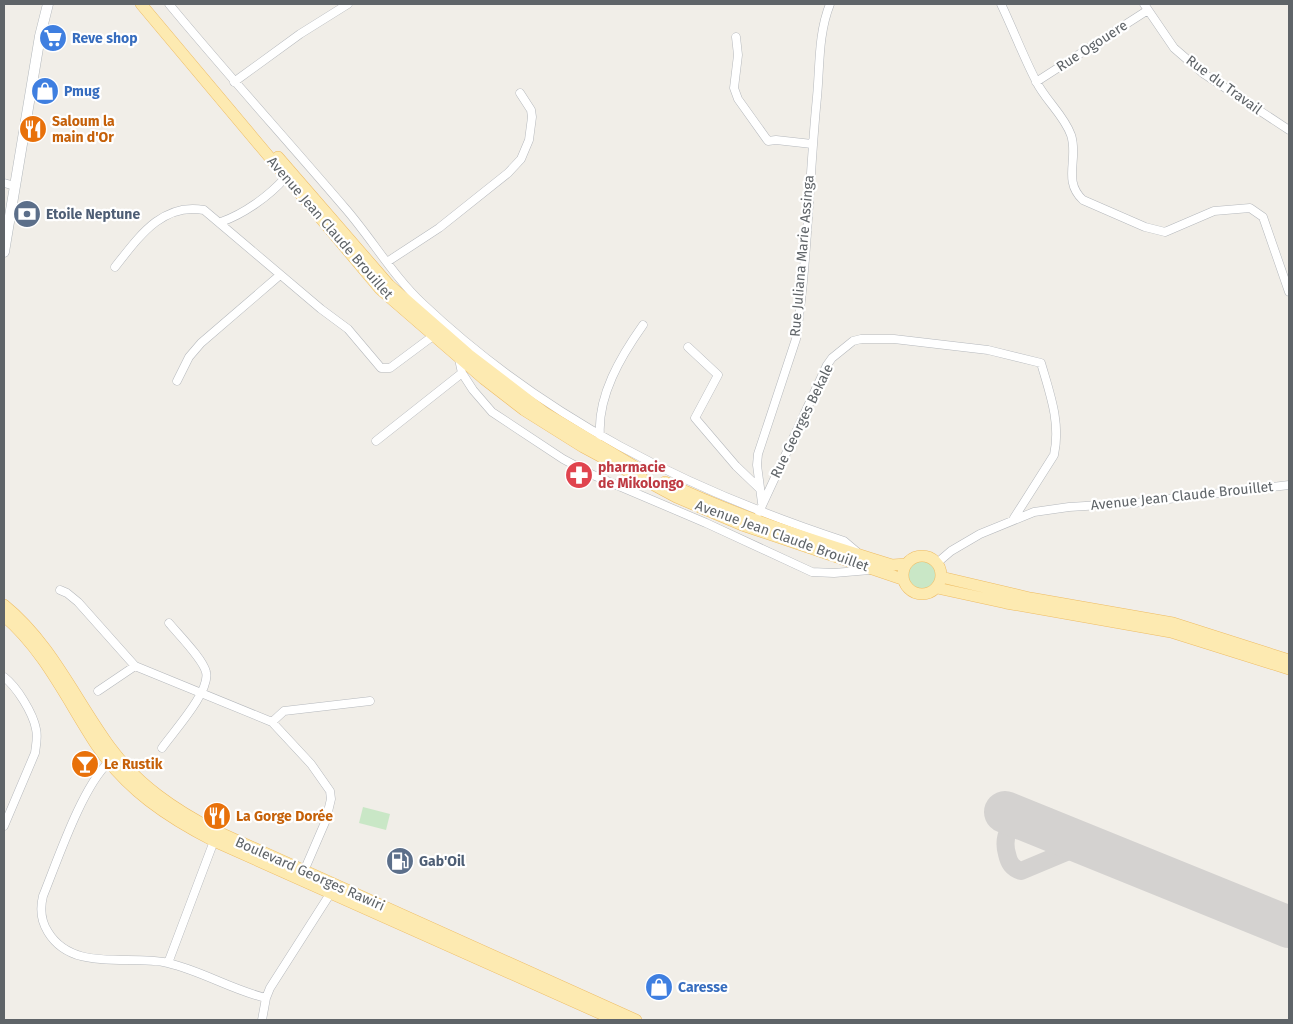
<svg xmlns="http://www.w3.org/2000/svg" width="1293" height="1024" font-family="'Fira Sans',sans-serif">
<style>
.green{fill:#c9e7c6}
.lines{fill:none;stroke-linecap:round;stroke-linejoin:round}
.taxiway{stroke:#d4d2d0;stroke-width:18}
.runway{stroke:#d4d2d0;stroke-width:42}
.street-casing{stroke:#b5b8bc;stroke-width:9}
.secondary-casing{stroke:#b4b8bc;stroke-width:11}
.primary-casing{stroke:#eebc64;stroke-width:12}
.street{stroke:#fff;stroke-width:8}
.secondary{stroke:#fff;stroke-width:10}
.primary{stroke:#fdeab1;stroke-width:11}
.labels{text-anchor:middle;dominant-baseline:central;stroke-width:4.5;stroke-linejoin:round;paint-order:stroke}
.shop-label{font-size:14px;font-weight:bold;fill:#366cbe;stroke:#fff;text-anchor:start}
.street-label{font-size:14px;fill:#5f6468;stroke:#fff}
.food-label{font-size:14px;font-weight:bold;fill:#c56008;stroke:#fff;text-anchor:start}
.service-label{font-size:14px;font-weight:bold;fill:#4e5e75;stroke:#fff;text-anchor:start}
.health-label{font-size:14px;font-weight:bold;fill:#be3a42;stroke:#fff;text-anchor:start}
</style>
<rect width="100%" height="100%" fill="#f1eee8"/>
<path class="green" d="M908 575a14 14 0 1 1 28 0a14 14 0 1 1-28 0Z
M363,807L390,814L386,830L359,823Z"/>
<g class="lines">
<path class="taxiway" d="M1067,837C1050,797 996,815 1007,854C1009,863 1012,868 1021,871L1076,848L1100,851"/>
<path class="runway" d="M1005,812L1289,927"/>
<g class="street-casing">
<path id="street" d="M169,4C226,73 287,140 345,208C372,239 393,276 423,304C545,419 686,489 844,541L857,552
M1001,4C1013,29 1023,56 1036,81C1045,100 1064,115 1071,135C1079,158 1062,181 1083,200L1145,227L1165,232L1214,211L1250,208L1263,217L1289,292
M1144,4L1174,48L1204,74L1289,130
M736,37L738,55L734,88L738,99L768,141L776,140L812,144
M234,82L300,34L348,4
M1036,82L1148,10
M4,183L15,186
M221,222C244,214 269,196 285,178
M387,262L439,228L508,173L521,159L529,140L532,117L531,110L520,93
M115,267C138,238 162,202 204,210L321,309L348,329L381,368H390L433,336
M688,347L718,375L695,418L736,466L759,488
M459,359L462,373L473,390L492,412L563,459L593,475L706,523L812,572L834,573L870,570
M177,381L189,357L201,343L280,275
M600,436C597,396 621,356 643,325
M376,441L462,373
M762,503L757,465L758,454L796,339C808,259 809,178 817,97C820,66 818,34 830,4
M759,512L827,365L832,358L853,341L861,339H894L988,350L1041,363C1050,394 1061,423 1054,455L1014,518
M937,563L951,551L980,534L1034,512L1069,507L1134,503L1289,485
M60,590L67,593L78,602L135,666L272,722L311,764L330,791L331,799L326,820L304,871
M4,677C17,687 33,713 36,729C38,737 36,745 35,753L4,826
M98,691L135,666
M272,722L284,711L370,701
M162,748C173,732 211,691 206,672C203,659 178,634 169,623
M109,762C82,787 58,859 43,896C40,908 41,921 48,932C73,973 129,954 168,963C202,971 232,990 266,998
M168,963L214,841
M262,1020L266,998L270,988L330,894"/>
</g>
<g class="secondary-casing">
<path id="secondary" d="M4,252L40,36L48,4"/>
</g>
<g class="primary-casing">
<path id="primary" d="M141,4L380,289L484,379L524,410L583,447L676,497L742,525L902,579
M278,157L389,285L468,354L545,413L642,471
M665,482C738,517 815,541 892,565L906,564
M903 575a19 19 0 1 1 38 0a19 19 0 1 1-38 0Z
M941,577L1030,598L1173,623L1289,660
M937,588L1006,603L1171,632L1289,669
M4,605C51,643 75,699 110,747C138,785 175,810 216,831L636,1020
M4,616C45,651 68,702 97,746C127,790 167,817 214,841L615,1020"/>
</g>
<use href="#street" class="street"/>
<use href="#secondary" class="secondary"/>
<use href="#primary" class="primary"/>
</g>
<defs>
<g id="supermarket-disc" transform="scale(1.4375)"><circle r="9.5" fill="#3f7fe0" stroke="#fff"/><path d="M-6-5.5h2.5l.6 2H6L4.5 2H-2.5L-4.4-4H-6ZM-1.5 3.2a1.3 1.3 0 1 0 .1 0ZM3 3.2a1.3 1.3 0 1 0 .1 0Z" fill="#fff"/></g>
<g id="shop-disc" transform="scale(1.4375)"><circle r="9.5" fill="#3f7fe0" stroke="#fff"/><path d="M-5-2.5h2.3a2.7 3.5 0 0 1 5.4 0H5L5.5 6h-11ZM-1.5-2.5h3a1.5 2.3 0 0 0-3 0Z" fill="#fff"/></g>
<g id="restaurant-disc" transform="scale(1.4375)"><circle r="9.5" fill="#e8710a" stroke="#fff"/><path d="M-5-6h1v4h1v-4h1v4h1v-4h1v5L-1.5 .5V6h-2V.5L-5-1ZM5-6V6H3V1.5H1.5Q1.5-4 5-6Z" fill="#fff"/></g>
<g id="bank-disc" transform="scale(1.4375)"><circle r="9.5" fill="#5c6f8a" stroke="#fff"/><path d="M-6-4H6V4H-6ZM0-2.3a2.3 2.3 0 1 0 0 4.6a2.3 2.3 0 1 0 0-4.6Z" fill="#fff"/></g>
<g id="pharmacy-disc" transform="scale(1.4375)"><circle r="9.5" fill="#e0444e" stroke="#fff"/><path d="M-2-6h4v4h4v4h-4v4h-4v-4h-4v-4h4Z" fill="#fff"/></g>
<g id="bar-disc" transform="scale(1.4375)"><circle r="9.5" fill="#e8710a" stroke="#fff"/><path d="M-6-5H6L.8 .8V4.5H3.5V6h-7V4.5H-.8V.8Z" fill="#fff"/></g>
<g id="fuel-disc" transform="scale(1.4375)"><circle r="9.5" fill="#5c6f8a" stroke="#fff"/><path d="M-5.5-6h7V0h2V4h1.3V-2.5L3-4.5l.8-.8L6-3V5H2.5V1h-1V6h-7ZM-4.2-4.7v3.2H.2V-4.7Z" fill="#fff"/></g>
</defs>
<g fill-rule="evenodd">
<use href="#supermarket-disc" x="53" y="38"/>
<use href="#shop-disc" x="45" y="91"/>
<use href="#restaurant-disc" x="33" y="129"/>
<use href="#bank-disc" x="27" y="214"/>
<use href="#pharmacy-disc" x="579" y="475"/>
<use href="#bar-disc" x="85" y="764"/>
<use href="#restaurant-disc" x="217" y="816"/>
<use href="#fuel-disc" x="400" y="861"/>
<use href="#shop-disc" x="659" y="987"/>
</g>
<g class="labels">
<g class="shop-label">
<text x="72" y="38">Reve shop</text>
<text x="64" y="91">Pmug</text>
<text x="678" y="987">Caresse</text>
</g>
<g class="street-label">
<text transform="translate(1092 46) rotate(-33)">Rue Ogouere</text>
<text transform="translate(1224 85) rotate(36)">Rue du Travail</text>
<text transform="translate(330 228) rotate(49)">Avenue Jean Claude Brouillet</text>
<text transform="translate(802 256) rotate(-85)">Rue Juliana Marie Assinga</text>
<text transform="translate(802 421) rotate(-64)">Rue Georges Bekale</text>
<text transform="translate(1182 496) rotate(-6)">Avenue Jean Claude Brouillet</text>
<text transform="translate(782 536) rotate(20)">Avenue Jean Claude Brouillet</text>
<text transform="translate(310 874) rotate(24)">Boulevard Georges Rawiri</text>
</g>
<g class="food-label">
<text x="52" y="121">Saloum la<tspan x="52" dy="16">main d'Or</tspan></text>
<text x="104" y="764">Le Rustik</text>
<text x="236" y="816">La Gorge Dorée</text>
</g>
<g class="service-label">
<text x="46" y="214">Etoile Neptune</text>
<text x="419" y="861">Gab'Oil</text>
</g>
<g class="health-label">
<text x="598" y="467">pharmacie<tspan x="598" dy="16">de Mikolongo</tspan></text>
</g>
</g>
<rect width="1293" height="1024" fill="none" stroke="#5f6468" stroke-width="10"/>
</svg>
